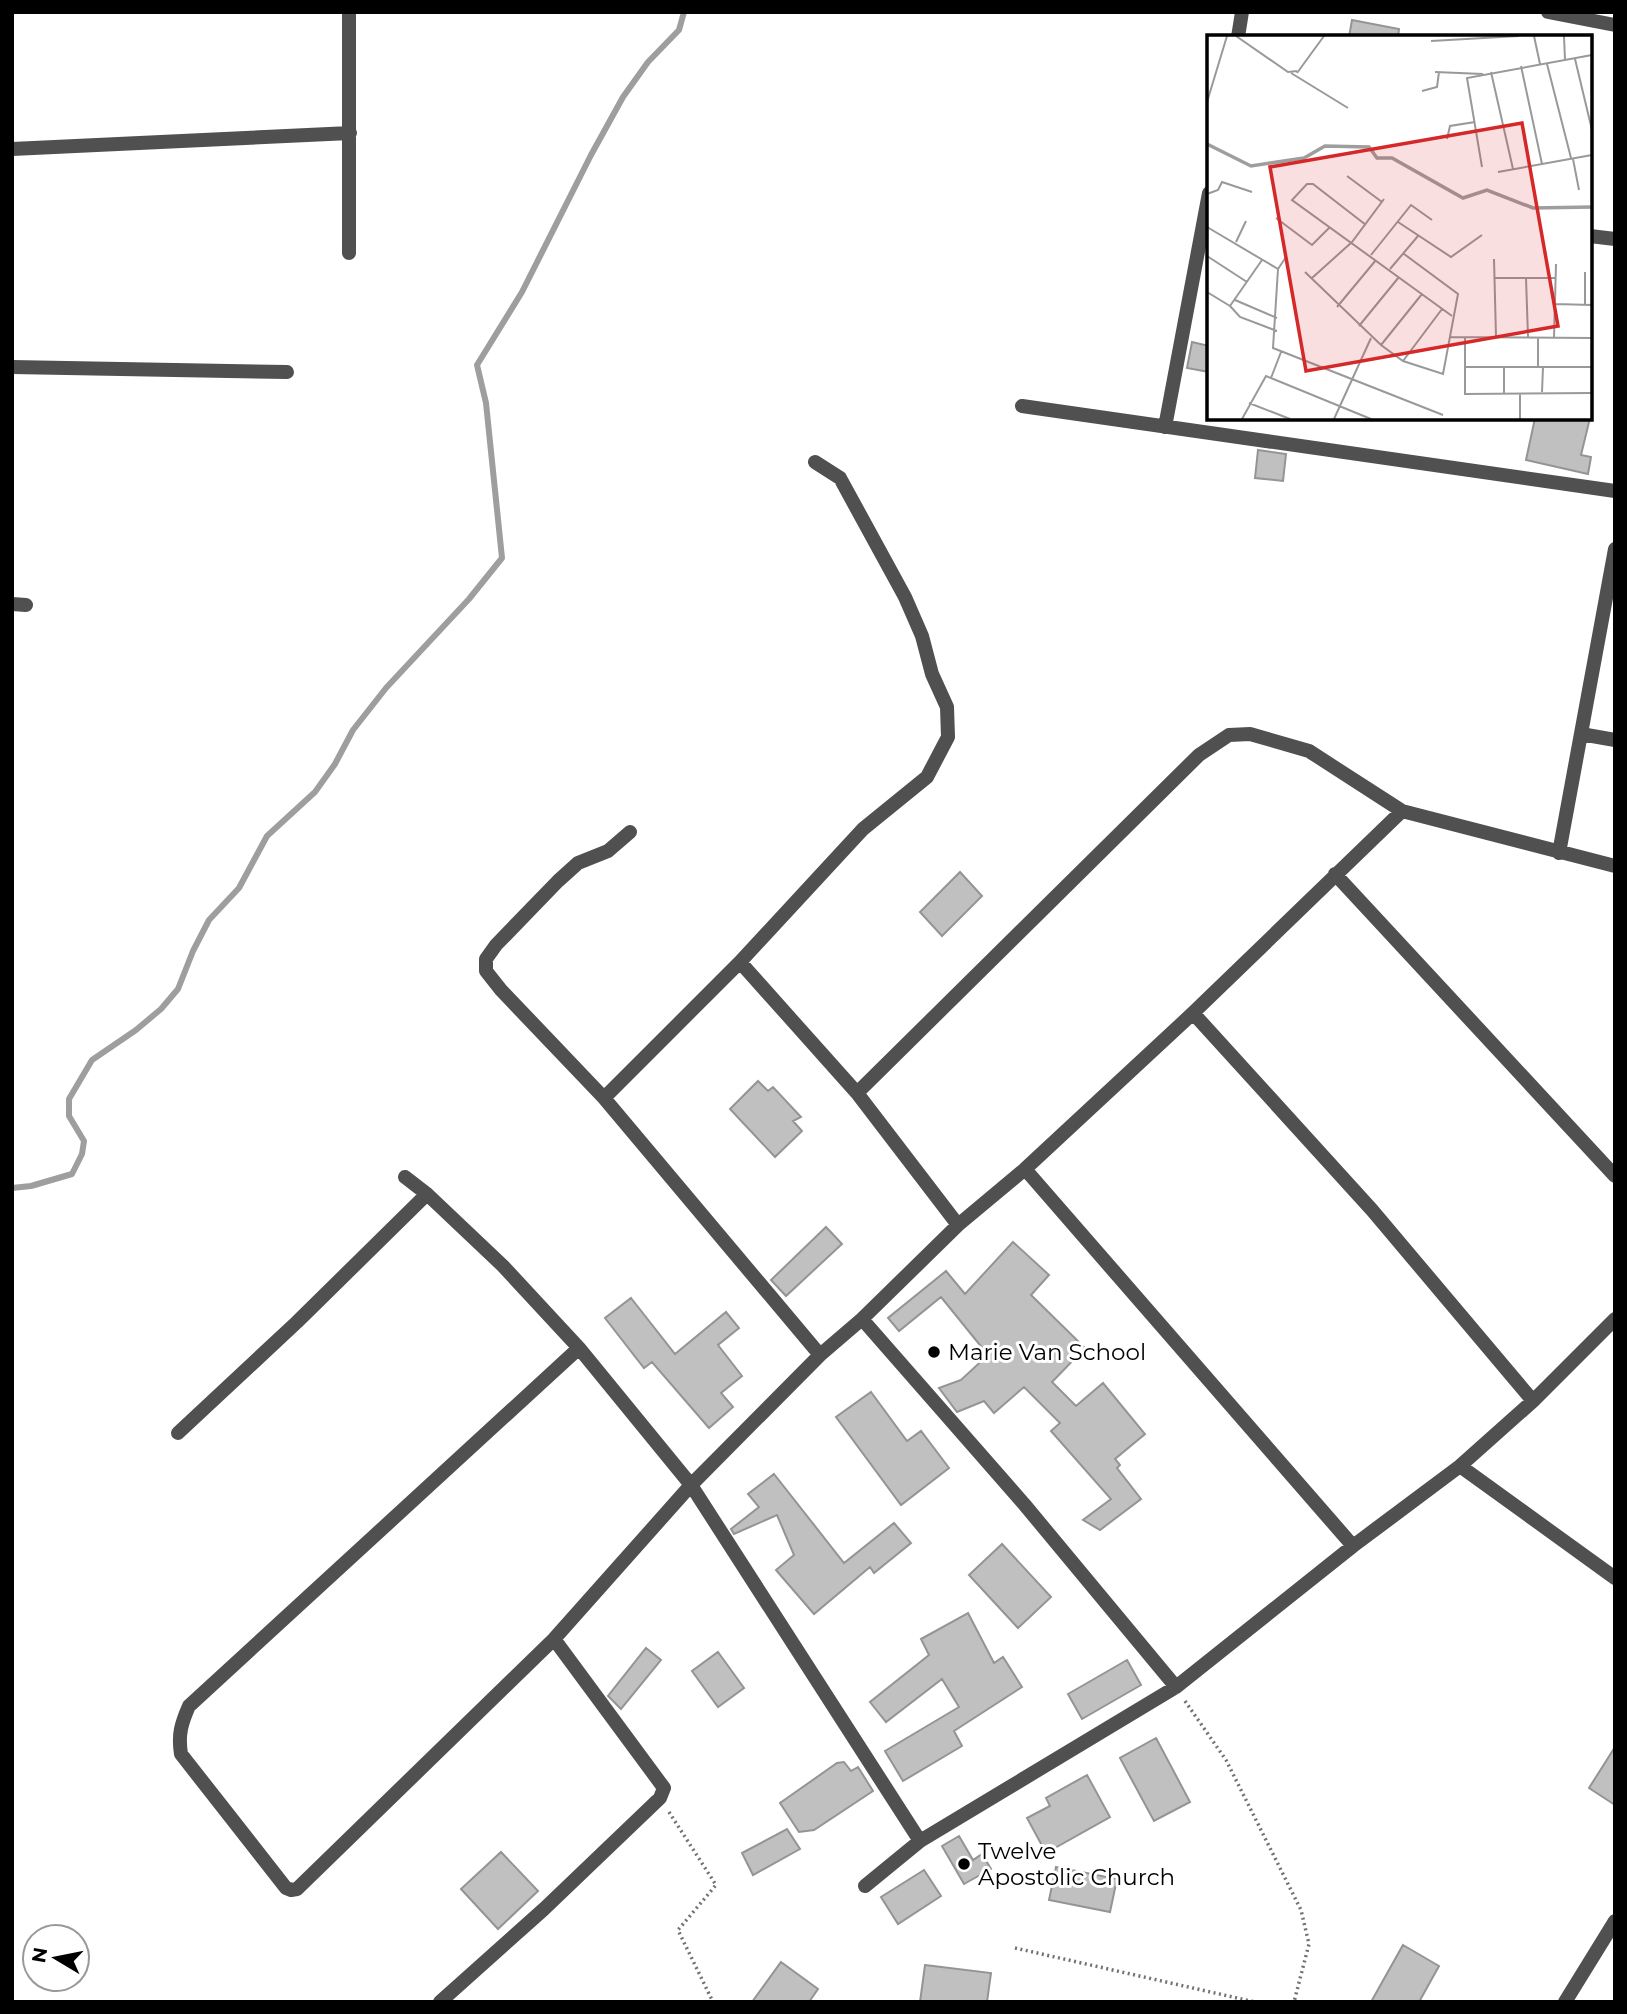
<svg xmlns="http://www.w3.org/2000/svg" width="1627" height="2014" font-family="Montserrat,sans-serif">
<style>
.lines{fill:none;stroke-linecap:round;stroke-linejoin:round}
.stream{stroke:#9e9e9e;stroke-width:6}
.building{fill:#c0c0c0;stroke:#949494;stroke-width:2}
.path{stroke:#727272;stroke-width:3.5;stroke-dasharray:2 3.5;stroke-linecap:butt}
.minor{stroke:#505050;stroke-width:14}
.poi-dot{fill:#000;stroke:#fff;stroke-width:2.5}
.labels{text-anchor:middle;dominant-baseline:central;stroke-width:6;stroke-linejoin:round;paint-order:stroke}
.poi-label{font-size:23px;fill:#000;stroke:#fff;text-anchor:start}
.inset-river{fill:none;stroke:#9e9e9e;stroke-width:3.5}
.inset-road{fill:none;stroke:#999;stroke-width:2}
.view{fill:#d62828;fill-opacity:0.15;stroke:#d62828;stroke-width:3.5}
.inset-edge{fill:none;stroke:#000;stroke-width:3.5}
</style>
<rect width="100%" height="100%" fill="#fff"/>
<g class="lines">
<path class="stream" d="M12,1188L31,1186L72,1174L82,1154L84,1141L69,1116V1099L92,1060L136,1030L161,1009L178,989L193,951L209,920L239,888L267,836L315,792L335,764L353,730L386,688L469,599L502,558L486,403L477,365L522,292L591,155L623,97L648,62L679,30L684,12"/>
</g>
<path class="building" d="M1352,20L1399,29L1398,37H1349Z
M1192,342L1209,346V372L1187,368Z
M1535,418H1590L1581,455L1591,457L1588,474L1526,460Z
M1258,450L1286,454L1283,481L1255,478Z
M960,872L982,896L942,936L920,912Z
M758,1081L768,1091L773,1087L801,1117L793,1121L802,1131L775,1157L730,1109Z
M826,1227L842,1244L786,1296L771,1280Z
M1013,1242L1049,1275L1031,1295L1085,1348L1052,1382L1076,1406L1103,1383L1145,1434L1115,1459L1120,1465L1117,1468L1141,1499L1100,1530L1083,1520L1111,1499L1051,1431L1060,1423L1024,1387L994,1413L984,1401L957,1412L939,1388L961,1380L988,1355L941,1297L899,1331L888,1318L946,1271L965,1294Z
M631,1298L675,1354L726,1312L739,1328L718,1345L742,1376L721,1393L733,1407L709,1428L652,1362L644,1368L605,1318Z
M871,1392L907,1441L921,1431L949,1468L901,1505L836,1417Z
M774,1474L844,1563L894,1523L911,1543L874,1573L870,1567L814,1614L776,1570L794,1555L777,1515L734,1534L731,1529L759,1507L748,1494Z
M1002,1544L1051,1597L1018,1628L969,1575Z
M968,1613L994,1663L1003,1657L1022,1687L954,1731L962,1746L903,1781L885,1751L959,1707L942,1679L886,1722L870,1702L929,1655L921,1639Z
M646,1648L661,1660L621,1709L608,1696Z
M718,1652L744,1688L718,1707L692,1671Z
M1127,1660L1141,1685L1082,1719L1068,1694Z
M1156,1738L1190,1802L1154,1821L1120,1758Z
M1615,1747V1805L1589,1788Z
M844,1762L851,1771L858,1767L873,1791L814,1830L799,1832L780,1803L837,1763Z
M1087,1775L1110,1817L1046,1853L1027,1818L1050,1806L1046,1798Z
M787,1829L800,1849L753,1875L742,1853Z
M959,1836L973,1860L982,1854L991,1869L964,1884L942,1846Z
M501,1852L538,1891L498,1929L461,1889Z
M1056,1867L1117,1879L1110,1912L1049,1900Z
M924,1870L941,1896L898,1924L881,1897Z
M1403,1945L1439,1966L1419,2002H1371Z
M781,1962L818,1989L809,2002H752Z
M925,1965L991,1973L987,2002H920Z"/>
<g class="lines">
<path class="path" d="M1185,1701L1226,1760L1301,1910L1309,1944L1294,2002
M669,1812L716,1885L678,1930L713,2002
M1015,1948L1255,2002"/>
<path class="minor" d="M1548,12L1615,25
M1238,37L1242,12
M12,149L350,133
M1590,236L1615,239
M349,253V12
M12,367L287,372
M1022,406L1615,491
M1165,427L1209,193
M12,604L26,605
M1581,734L1615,740
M630,832L608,851L578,863L558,881L496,945L486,959V971L501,990L604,1098L820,1355
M1559,853L1615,549
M1335,874L1615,1176
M740,962L857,1093L958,1225
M1193,1013L1372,1210L1533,1401
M857,1093L1199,755L1229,735L1250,734L1309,751L1402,811L1615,866
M604,1098L740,962L863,829L927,777L948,737L947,707L932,674L922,636L905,597L840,478L815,462
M1025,1169L1353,1546
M405,1177L427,1194L503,1266L579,1348L691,1485L920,1841
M862,1319L1024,1504L1176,1687
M579,1348L189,1706C181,1724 178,1735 181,1754L286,1888L291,1890L297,1889L554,1639L691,1485L820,1355L862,1319L958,1225L1025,1169L1193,1013L1402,811
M178,1433L297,1322L427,1194
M1460,1466L1615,1578
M865,1886L920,1841L1176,1687L1353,1546L1460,1466L1533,1401L1615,1319
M440,2002L544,1909L660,1798L664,1788L554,1639
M1565,2002L1615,1921"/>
</g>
<g class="poi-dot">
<circle cx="934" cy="1352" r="7"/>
<circle cx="964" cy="1864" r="7"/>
</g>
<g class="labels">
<g class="poi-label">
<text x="948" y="1352">Marie Van School</text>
<text x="978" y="1851">Twelve<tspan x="978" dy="26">Apostolic Church</tspan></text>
</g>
</g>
<g transform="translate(1207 35)">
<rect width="385" height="385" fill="#fff"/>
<path class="inset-river" d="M0,109L44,131L97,123L118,111L162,112L170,123H185L256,163L280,155L326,173L385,172"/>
<path class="inset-road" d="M29,1L81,37L90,36M327,1L333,29M357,1L358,25M224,6L312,1M368,24L385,95M340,29L364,123M314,31L335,129M228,37L276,39M284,37L306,134M84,38L141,73M90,38L117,1M215,56L230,52L232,37M0,67L20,1M240,104L243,91L268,87M366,124L372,155M275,132L260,43L385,20M291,137L385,120M140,141L175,167M0,159L11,155L15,147L45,157M69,183L105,210L122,193M191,187L244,222L275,200M159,190L106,149H100L85,165L245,281M0,192L71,234M29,207L39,186M164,220L204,170L225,185M0,221L40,247M79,222L71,234L66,313L236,380M287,224L289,302M183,234L211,201M98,237L174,310L196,326L236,339L251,259L197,219M378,237V270M105,243L145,207L177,164M287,243H348M319,243L321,302M0,257L23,271L55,225M28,265L70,283M348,269L385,270M23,271L33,282L70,296M130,272L169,225M152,291L192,242M243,302L385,303M258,302V359L385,358M347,302L349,229M174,310L215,259M196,326L235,274M258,332H385M297,332V358M331,332V302M64,343L74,317M335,357L336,332M313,358V384M42,368L83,384M35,384L59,341L164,384M127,384L164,303"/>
<path class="view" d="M315,88L351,291L99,336L63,132Z"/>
<rect width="385" height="385" class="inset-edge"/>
</g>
<rect width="1627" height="2014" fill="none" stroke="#000000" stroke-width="28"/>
<g transform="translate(56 1958) rotate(280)"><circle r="33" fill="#ffffff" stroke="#999999" stroke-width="2"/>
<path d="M0-5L12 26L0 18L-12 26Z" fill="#000000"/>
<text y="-10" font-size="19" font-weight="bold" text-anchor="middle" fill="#000000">N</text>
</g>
</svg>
